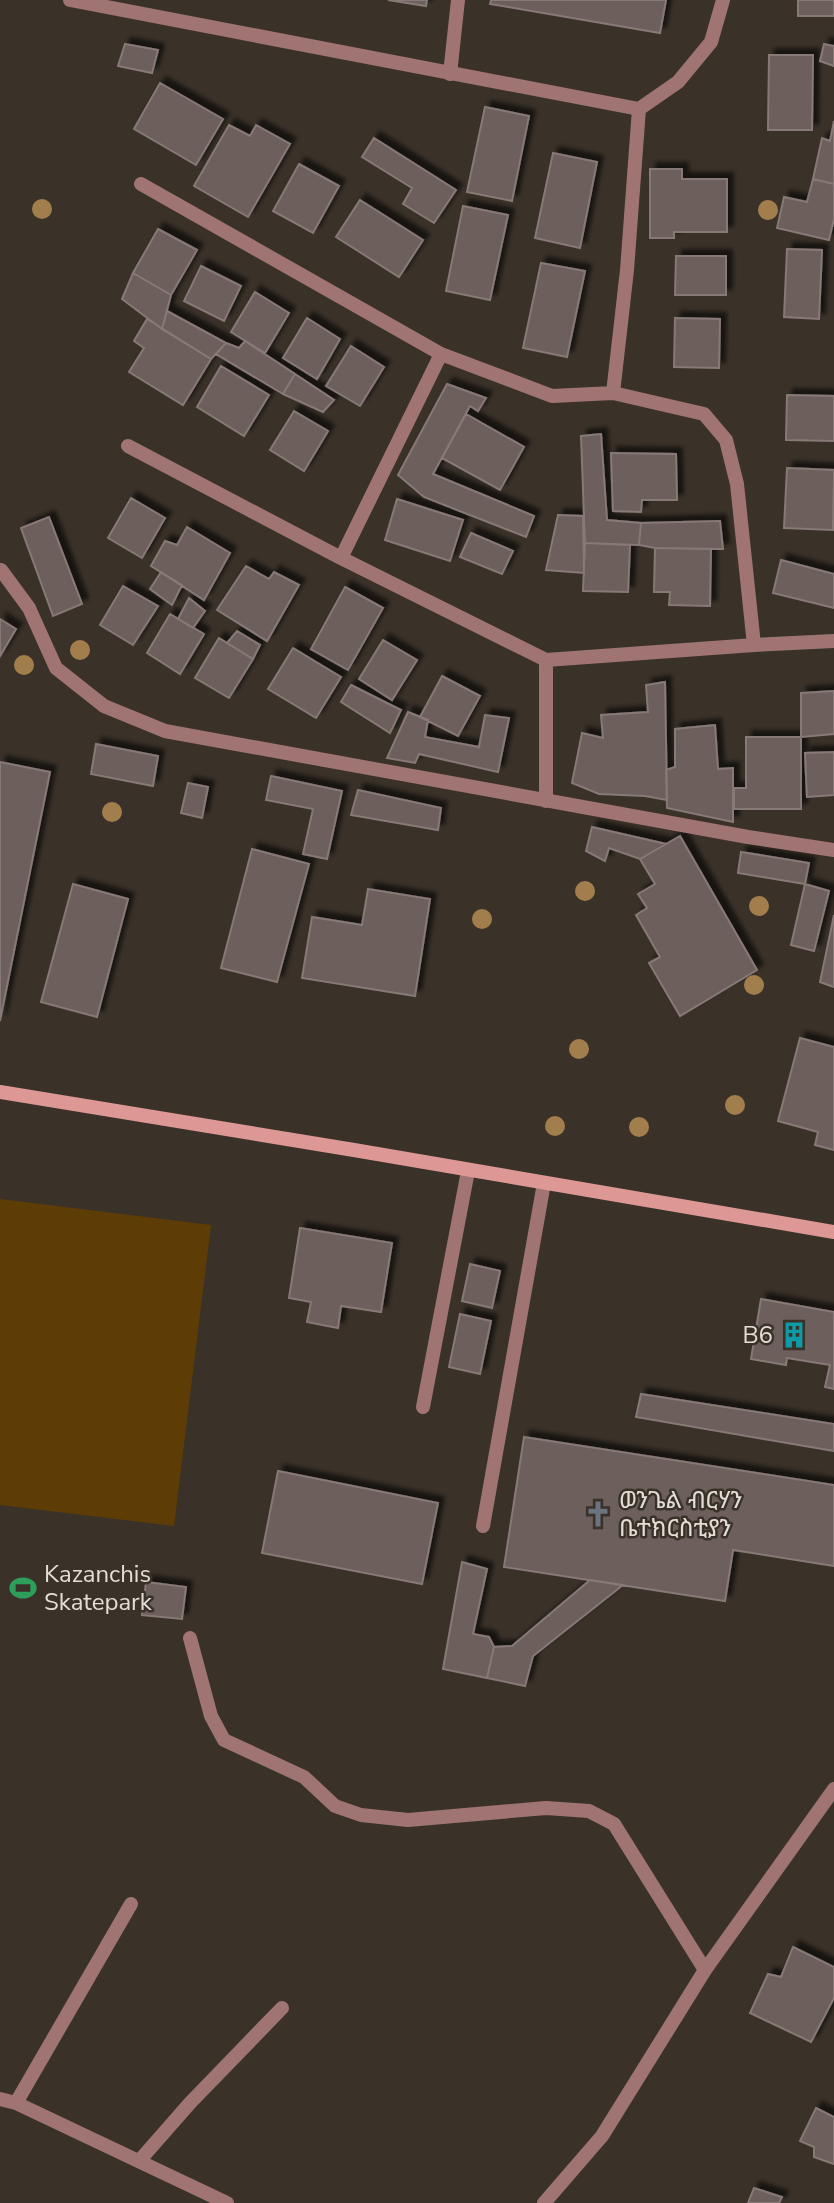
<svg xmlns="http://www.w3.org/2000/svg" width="834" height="2203" font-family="'Nunito Sans','Noto Sans Ethiopic',sans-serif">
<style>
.green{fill:#5d3d05}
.building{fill:#6c5e5b;stroke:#877976;stroke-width:2;filter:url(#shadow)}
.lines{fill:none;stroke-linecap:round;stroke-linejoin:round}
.lane{stroke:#a07472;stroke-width:14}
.street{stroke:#a07472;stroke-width:14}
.secondary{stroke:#dd9895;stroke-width:14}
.tree{fill:#a37e4d}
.labels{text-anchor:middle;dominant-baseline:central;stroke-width:5;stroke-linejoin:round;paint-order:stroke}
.poi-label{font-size:24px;fill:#e2ddd7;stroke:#3a3229;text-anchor:start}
</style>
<defs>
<filter id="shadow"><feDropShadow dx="6" dy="-6" stdDeviation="2" flood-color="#0009"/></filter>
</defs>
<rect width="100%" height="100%" fill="#3a3229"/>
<path class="green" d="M0,1199L211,1225L174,1526L0,1505Z"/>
<path class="building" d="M388,0H427L426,6Z
M491,0H666L660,33L490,4Z
M798,0H834V16H798Z
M125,44L158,50L152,73L118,66Z
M824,44L834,46V66L820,61Z
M769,55H813L812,130H768Z
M160,83L223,119L196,165L134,129Z
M485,107L529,116L512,201L467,192Z
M834,121V184L813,179L822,138L830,141Z
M229,125L250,136L256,125L290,144L248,217L194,186Z
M374,138L456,190L434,223L403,204L412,188L362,157Z
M553,153L597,162L580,248L535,238Z
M299,164L339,186L313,233L273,211Z
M650,169H682V179H727V232H674V238H650Z
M813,179L834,184V219L829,240L777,228L784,197L807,202Z
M360,200L423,240L399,277L336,237Z
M463,206L508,215L490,300L446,291Z
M158,229L197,250L171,295L133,273Z
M787,249L822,250L819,319L784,317Z
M676,256H726V295H675Z
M541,263L585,271L567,357L523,348Z
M201,266L241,286L224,321L184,301Z
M133,273L171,295L162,329L122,299Z
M255,292L289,313L265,353L231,332Z
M167,311L226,343L211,359L162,329Z
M307,318L340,339L317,379L283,358Z
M675,318L720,319L719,368L674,367Z
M147,319L211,359L183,405L129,372L144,348L134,341Z
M245,341L295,374L283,394L216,354L226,343L239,348Z
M351,346L384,367L360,406L326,386Z
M221,366L269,395L244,436L197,407Z
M295,374L334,400L323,412L283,394Z
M447,384L486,398L478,411L470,406L433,474L534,516L526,537L424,497L398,475Z
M787,395L834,396V441L786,440Z
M294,411L328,431L304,471L270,450Z
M466,414L524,447L500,490L442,458Z
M601,434L607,520L641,523L639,545L585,543L581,436Z
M611,453L676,454L677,500H642L641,512L613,511Z
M787,468L834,470L833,530L784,528Z
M131,498L165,518L142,558L108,538Z
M397,499L463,520L450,561L385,540Z
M558,515L583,516L584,573L546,570Z
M49,517L82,604L53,616L21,528Z
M720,521L723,549L655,548L639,545L641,523Z
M187,527L230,553L204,600L151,566L165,541L177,545Z
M471,533L513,551L502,574L460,557Z
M585,543L630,545L628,592L583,591Z
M655,548L711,549L710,606L669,605L670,592H654Z
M781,560L834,574V608L773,593Z
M246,566L269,579L274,572L299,585L267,641L217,610Z
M161,572L182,585L172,605L150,589Z
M123,586L158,606L133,645L100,625Z
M345,587L383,608L348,670L311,649Z
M189,598L205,611L193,628L178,619Z
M170,614L204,634L180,674L147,653Z
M0,619L16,629L0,656Z
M237,631L260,645L253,659L227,643Z
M219,638L253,659L229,698L195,678Z
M383,640L417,660L392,700L359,679Z
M293,648L341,677L316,718L268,689Z
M442,676L480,696L458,736L420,717Z
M665,682L667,800L645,796L599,794L572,783L582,733L603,738L601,715L648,712L646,685Z
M351,685L401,710L390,733L341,702Z
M834,691V734L801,737V693Z
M408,712L428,720L425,737L479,747L485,715L509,718L498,772L419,754L415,763L387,758Z
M715,725L718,769L733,768V822L667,808L666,770L675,767V729Z
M746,737H801V809H734V788H746Z
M96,744L158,756L153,786L91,774Z
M834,752V795L807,797L805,753Z
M0,762L50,772L0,1021Z
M271,776L342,791L327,859L303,854L313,809L266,800Z
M188,783L208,787L202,818L181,813Z
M358,790L441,808L438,830L351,815Z
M592,827L666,844L640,859L609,848L605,861L586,851Z
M680,836L757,970L680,1016L649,963L660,957L636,915L647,908L638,894L655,884L640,859Z
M252,849L309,864L277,982L221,968Z
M741,852L809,863L805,884L738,873Z
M73,884L128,899L97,1017L41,1002Z
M805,884L829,891L814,951L791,945Z
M368,889L430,899L415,996L302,978L312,917L362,925Z
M834,915V987L820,982Z
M800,1038L834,1047V1150L815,1145L818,1132L778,1121Z
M300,1228L392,1243L381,1312L341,1306L338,1328L307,1322L311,1302L289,1298Z
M470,1264L500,1271L492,1308L462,1301Z
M761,1299L834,1312V1389L825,1387L830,1365L787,1358L786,1365L751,1359Z
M460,1314L491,1321L480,1374L449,1367Z
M641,1394L834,1424V1451L636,1417Z
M524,1437L834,1485V1566L733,1550L725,1601L504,1567Z
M278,1471L438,1503L422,1584L262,1553Z
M462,1562L487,1569L473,1634L489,1637L494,1647L487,1678L443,1669Z
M590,1580L623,1585L533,1656L525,1686L487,1678L494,1647L512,1646Z
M146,1582L186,1587L182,1619L142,1615Z
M793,1947L834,1967V1998L811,2042L750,2013L768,1974L781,1977Z
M816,2108L834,2117V2164L814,2157V2147L800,2141Z
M754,2188L782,2197L779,2203H748Z"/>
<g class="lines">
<path class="lane" d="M450,74L458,0
M423,1407L468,1171
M483,1526L544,1183"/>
<path class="street" d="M70,0L639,109L678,82L711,42L723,0
M141,184L441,354L552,396L613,393L627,270L639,109
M613,393L704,414L726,440L737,484L754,645
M128,446L341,558L546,660V801
M341,558L441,354
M1,570L29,608L56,668L104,706L165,731L748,837L834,850
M546,660L754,645L834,641
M190,1638L211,1716L224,1740L304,1777L335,1806L361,1815L408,1820L546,1808L589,1811L614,1824L705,1970
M0,2099L16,2103L227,2203
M16,2103L131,1904
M140,2160L190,2103L282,2008
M544,2203L602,2136L705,1970L834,1789"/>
<path class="secondary" d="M0,1092L354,1150L834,1232"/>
</g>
<g class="tree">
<circle cx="42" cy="209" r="10"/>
<circle cx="768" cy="210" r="10"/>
<circle cx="80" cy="650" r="10"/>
<circle cx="24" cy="665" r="10"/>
<circle cx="112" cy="812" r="10"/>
<circle cx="585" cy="891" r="10"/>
<circle cx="759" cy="906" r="10"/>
<circle cx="482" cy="919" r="10"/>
<circle cx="754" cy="985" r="10"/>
<circle cx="579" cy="1049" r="10"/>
<circle cx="735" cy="1105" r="10"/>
<circle cx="555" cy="1126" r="10"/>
<circle cx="639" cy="1127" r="10"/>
</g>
<defs>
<g id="building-bare" transform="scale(2.1)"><path d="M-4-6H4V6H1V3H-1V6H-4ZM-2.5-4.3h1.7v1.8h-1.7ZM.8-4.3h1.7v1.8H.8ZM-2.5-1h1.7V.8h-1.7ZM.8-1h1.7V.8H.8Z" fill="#0f9aa8" stroke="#3a3229" stroke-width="2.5" paint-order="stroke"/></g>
<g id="church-bare" transform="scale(2.1)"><path d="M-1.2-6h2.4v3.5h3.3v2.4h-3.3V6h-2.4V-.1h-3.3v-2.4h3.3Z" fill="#6b7280" stroke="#3a3229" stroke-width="2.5" paint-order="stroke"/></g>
<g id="stadium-bare" transform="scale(2.1)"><path d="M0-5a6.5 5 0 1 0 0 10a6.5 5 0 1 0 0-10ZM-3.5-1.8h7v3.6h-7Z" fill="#2e9e5b" stroke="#3a3229" stroke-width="2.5" paint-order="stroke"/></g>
</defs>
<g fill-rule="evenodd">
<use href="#building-bare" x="794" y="1335"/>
<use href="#church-bare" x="598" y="1514"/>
<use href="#stadium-bare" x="23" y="1588"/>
</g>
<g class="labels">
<g class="poi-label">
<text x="773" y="1335" text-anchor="end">B6</text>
<text x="619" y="1500">ወንጌል ብርሃን<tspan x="619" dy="28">ቤተክርስቲያን</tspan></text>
<text x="44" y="1574">Kazanchis<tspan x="44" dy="28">Skatepark</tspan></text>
</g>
</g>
</svg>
